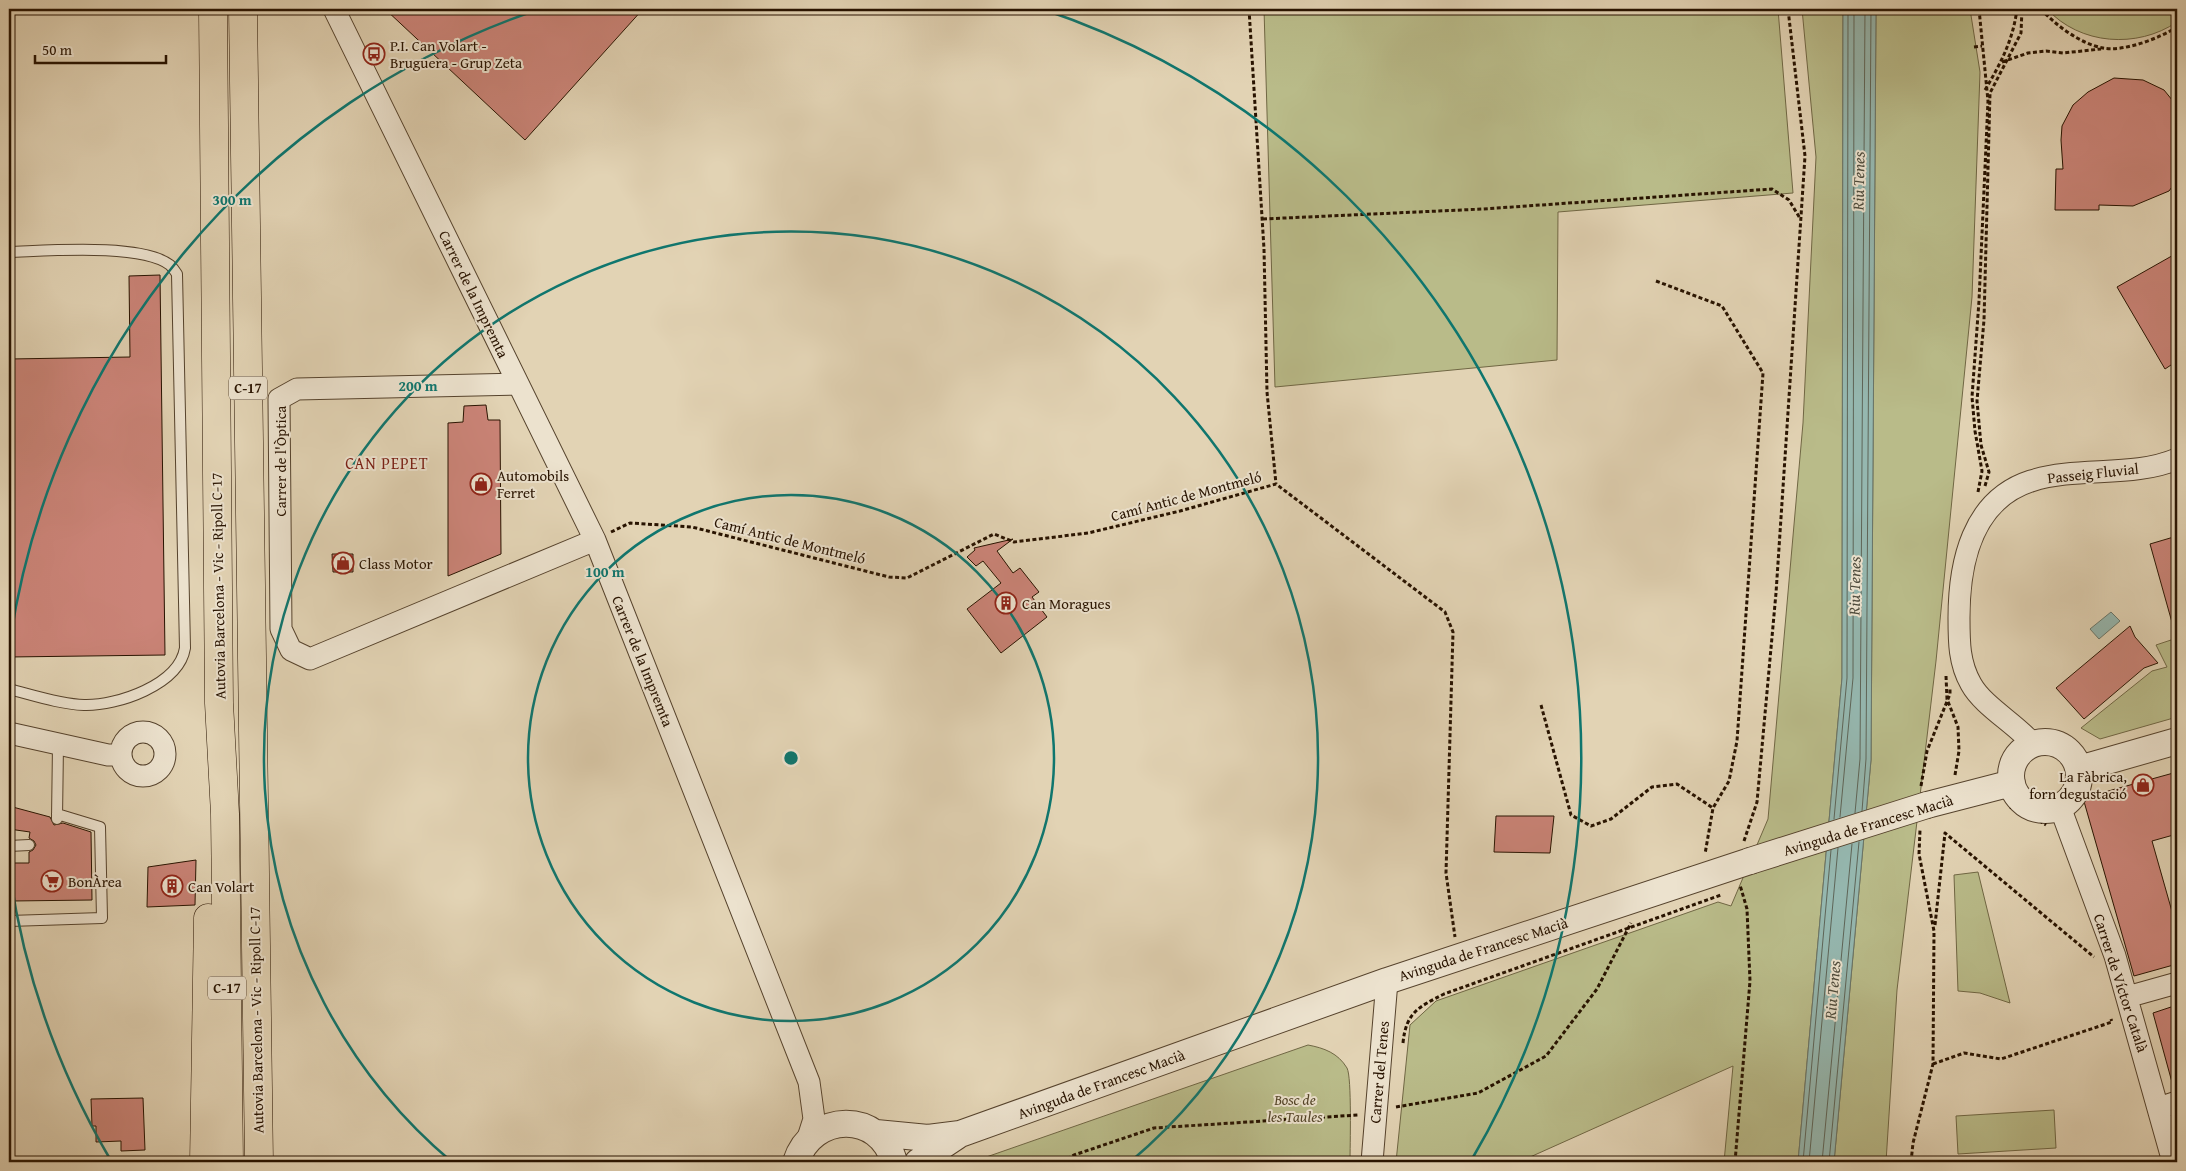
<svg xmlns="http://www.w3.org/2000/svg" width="2186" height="1171" font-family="'Gentium Book Plus',serif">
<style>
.green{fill:#b9bb89;stroke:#706744}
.water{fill:#95b7af;stroke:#697569}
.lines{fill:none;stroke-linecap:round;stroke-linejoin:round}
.shore{stroke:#5e6558;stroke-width:1}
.building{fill:#cb8478;stroke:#281300}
.service-casing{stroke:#56432d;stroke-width:12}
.minor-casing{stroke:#56432d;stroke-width:23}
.tertiary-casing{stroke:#56432d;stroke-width:28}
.trunk-casing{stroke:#281300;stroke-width:29}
.path{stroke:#281300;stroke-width:3;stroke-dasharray:4 2.5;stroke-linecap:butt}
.service{stroke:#ece2ce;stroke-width:10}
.minor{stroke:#ece2ce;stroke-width:21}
.tertiary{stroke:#ece2ce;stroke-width:26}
.trunk{stroke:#e2d3b4;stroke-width:28}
.tertiary-bridge-casing{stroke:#56432d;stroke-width:28;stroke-linecap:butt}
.tertiary-bridge{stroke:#ece2ce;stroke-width:26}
.ring{fill:none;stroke:#0f766e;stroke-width:2.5}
.labels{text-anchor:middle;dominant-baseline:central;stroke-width:4;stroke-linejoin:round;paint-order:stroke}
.shield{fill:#ece2ce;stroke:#63513e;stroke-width:1}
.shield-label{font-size:14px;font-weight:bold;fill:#281300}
.poi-label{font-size:15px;fill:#281300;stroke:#ece2ce;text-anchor:start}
.street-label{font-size:15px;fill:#281300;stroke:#ece2ce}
.park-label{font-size:15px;font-style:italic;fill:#544529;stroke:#ece2ce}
.water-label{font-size:16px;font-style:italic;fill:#4e4c3d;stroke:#ece2ce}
.neighbourhood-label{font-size:16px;letter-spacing:1px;fill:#7a1f14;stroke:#ece2ce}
.centre{fill:#0f766e;stroke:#ece2ce;stroke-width:2.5}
.ring-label{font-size:15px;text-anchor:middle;font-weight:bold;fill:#0f766e;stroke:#ece2ce;stroke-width:4;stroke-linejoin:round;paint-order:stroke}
</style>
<rect width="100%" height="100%" fill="#e2d3b4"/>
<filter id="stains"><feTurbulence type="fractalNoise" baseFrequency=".004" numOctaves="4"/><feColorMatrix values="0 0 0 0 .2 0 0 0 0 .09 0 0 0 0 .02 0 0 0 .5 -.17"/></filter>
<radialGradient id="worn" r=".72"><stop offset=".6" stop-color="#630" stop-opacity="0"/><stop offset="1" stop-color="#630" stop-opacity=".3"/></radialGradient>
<path class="green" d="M1264,9H1778L1793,193L1558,212L1557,360L1275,387Z
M1802,9H1843L1842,678L1798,1162H1724L1733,1066L1519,1162H1396L1410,1025L1436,1001L1718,902L1731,906L1768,819L1803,423L1816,157Z
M1876,9H1970L1980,72L1972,297L1936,661L1897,990L1886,1162H1834L1871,760Z
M2047,9H2177V22C2137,49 2080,45 2047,9Z
M2177,638V717L2100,739L2081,728L2152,671L2167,667L2156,645Z
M1978,872L2010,1003L1980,993L1958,991L1954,875Z
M1308,1045C1324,1048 1338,1053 1347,1068C1352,1077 1350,1147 1350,1162H972Z
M2054,1110L2056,1148L1958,1154L1956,1116Z"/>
<path class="water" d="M1843,9H1876L1871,760L1834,1162H1798L1842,678Z
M2111,612L2120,621L2099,639L2090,629Z"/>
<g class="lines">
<path class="shore" d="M1862,811L1866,759L1871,9
M1855,813L1860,759L1865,9
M1840,817L1853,678L1854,9
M1834,819L1847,678L1848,9
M1803,1162L1831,850
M1809,1162L1838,848
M1822,1162L1852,844
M1829,1162L1859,842"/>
</g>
<path class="building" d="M385,9H643L525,140Z
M2114,78L2143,80L2164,90L2177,106V180L2169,191L2133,206L2099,205V210H2055L2056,169H2063L2061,140L2062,126L2073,105L2088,92Z
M2177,253V361L2165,369L2117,287Z
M160,275L165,655L9,657V359L130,357L129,276Z
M486,405L488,420H500L501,554L448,576V423L463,422L464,406Z
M2177,536V625L2173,626L2150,544Z
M1013,539L997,551L1013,573L1020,568L1039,592L1032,597L1047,617L1001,653L967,609L1001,583L983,561L976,566L967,557L975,550L974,548Z
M332,554H353V572H333Z
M2130,626L2135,637L2158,663L2144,668L2084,719L2056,688Z
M2177,772V834L2152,841L2173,915L2177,914V964L2134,976L2083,798Z
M9,806L50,817L54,825L63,823L91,832L92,900L12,901V863H29V852L33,850L36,845L34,841L29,838L30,832L9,829Z
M1496,816H1554L1550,853L1494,852Z
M196,860L195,905L147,907L148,867Z
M2177,1005V1085L2173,1086L2153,1013Z
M143,1098L145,1150L121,1151V1141L96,1142V1126H92L91,1099Z"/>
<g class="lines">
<g class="service-casing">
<path id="service" d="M9,252C46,251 141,243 170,265C172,267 175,271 177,274L185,648C179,685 117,706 84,705C59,704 33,695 9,689
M57,819L58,745
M9,846L29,845
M9,921L102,918L100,827L57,814"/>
</g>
<g class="minor-casing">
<path id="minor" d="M334,9L595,540L809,1082L814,1119L807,1141
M518,384L297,389L279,399L281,629L291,650L310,659L595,540
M121 754a22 22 0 1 1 44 0a22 22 0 1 1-44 0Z
M9,733L108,755H120
M2033,744C2016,724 1983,706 1971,684C1959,663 1959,642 1959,618C1959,563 1972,500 2031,481C2078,466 2132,478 2177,459
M2060,807L2115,956L2173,1162
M2127,997L2177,983
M2159,1108L2177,1102
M1372,1162L1387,981"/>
</g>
<g class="tertiary-casing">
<path id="tertiary" d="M2011 776a34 34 0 1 1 68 0a34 34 0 1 1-68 0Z
M2079,769L2177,741
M1927,805L2012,783
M876,1133L928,1138L960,1134L1387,981L1750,861
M796,1162C812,1112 880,1110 894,1162
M918,1162L957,1136"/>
</g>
<g class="trunk-casing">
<path id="trunk" d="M213,9L219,703L225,814L229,1162
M243,9L259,1162
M204,1162L208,918"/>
</g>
<path class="path" d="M1249,9L1264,249L1267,392L1276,484
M2041,9C2055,25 2081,44 2103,48C2124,52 2160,38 2177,27
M1974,47L1982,46
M2002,62L2028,53L2046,51L2063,53L2101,49
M1985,90C2001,63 2013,40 2017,9
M1263,219L1483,209L1772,189L1789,200L1801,220
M1656,281L1722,306L1763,373L1737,741L1729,781L1713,808L1705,854
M1985,486L1989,472L1981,445L1977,401L1984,320L1990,93L2021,33L2022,9
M1978,492L1982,471L1975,431L1972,397L1979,301L1988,101L1979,9
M611,532L630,523L692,527L889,577L907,578L994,534L1014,542L1088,533L1180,511L1276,484L1445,612L1453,632L1446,873L1455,937
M1946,676L1947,699L1958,727L1959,751L1955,775
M1541,705L1571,815L1591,826L1611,819L1652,787L1677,784L1713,808
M1921,786L1927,751L1950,694V687
M2010,807L2030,814L2046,825
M1744,841L1757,802L1776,593L1805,156L1788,9
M1935,925L1945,833L2094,957
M1403,1043C1406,1012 1419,1007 1444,994L1721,895
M1933,1064L1964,1053L2001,1059L2112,1022L2111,1019
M1396,1107L1478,1093L1546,1056L1597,989L1631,923
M1061,1162L1074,1155L1154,1128L1358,1115
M1735,1162L1750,981L1747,909L1740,885
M1911,1162L1913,1143L1933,1064L1934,931L1919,854L1920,830"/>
<use href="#service" class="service"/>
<use href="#minor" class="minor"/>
<use href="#tertiary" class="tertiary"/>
<use href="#trunk" class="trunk"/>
<g class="tertiary-bridge-casing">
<path id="tertiary-bridge" d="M1750,861L1927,805"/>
</g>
<use href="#tertiary-bridge" class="tertiary-bridge"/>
</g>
<g class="ring">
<circle cx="791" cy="758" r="263"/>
<path d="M452 1162A527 527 0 1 1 1130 1162"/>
<path d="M110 1159A790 790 0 0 1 10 875M10 641A790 790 0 0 1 540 9M1042 9A790 790 0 0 1 1472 1159"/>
</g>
<defs>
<g id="bus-ring" transform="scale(1.125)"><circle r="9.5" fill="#ece2ce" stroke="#8f2418" stroke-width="1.5"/><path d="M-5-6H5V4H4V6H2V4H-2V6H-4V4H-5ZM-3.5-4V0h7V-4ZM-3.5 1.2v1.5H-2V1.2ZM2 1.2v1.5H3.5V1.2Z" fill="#8f2418"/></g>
<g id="shop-ring" transform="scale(1.125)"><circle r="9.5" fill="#ece2ce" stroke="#8f2418" stroke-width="1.5"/><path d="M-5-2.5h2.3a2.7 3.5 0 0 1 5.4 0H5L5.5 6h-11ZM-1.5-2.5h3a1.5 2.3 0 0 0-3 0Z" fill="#8f2418"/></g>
<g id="building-ring" transform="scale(1.125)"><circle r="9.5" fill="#ece2ce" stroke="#8f2418" stroke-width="1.5"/><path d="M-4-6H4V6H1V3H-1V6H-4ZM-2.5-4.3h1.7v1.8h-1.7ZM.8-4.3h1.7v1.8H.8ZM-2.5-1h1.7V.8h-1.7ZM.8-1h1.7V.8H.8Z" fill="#8f2418"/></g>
<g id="supermarket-ring" transform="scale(1.125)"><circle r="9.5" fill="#ece2ce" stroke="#8f2418" stroke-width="1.5"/><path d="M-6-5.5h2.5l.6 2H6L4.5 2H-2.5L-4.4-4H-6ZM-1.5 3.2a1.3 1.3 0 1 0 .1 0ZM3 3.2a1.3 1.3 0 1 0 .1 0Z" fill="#8f2418"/></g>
</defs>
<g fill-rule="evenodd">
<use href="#bus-ring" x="374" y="54"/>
<use href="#shop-ring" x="481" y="484"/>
<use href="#shop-ring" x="343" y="563"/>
<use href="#building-ring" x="1006" y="603"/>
<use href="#shop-ring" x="2143" y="785"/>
<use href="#supermarket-ring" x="52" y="881"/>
<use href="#building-ring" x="172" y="886"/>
</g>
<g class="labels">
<g class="shield">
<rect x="229" y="376.5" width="38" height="23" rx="4"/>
<rect x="208" y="976.5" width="38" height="23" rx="4"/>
</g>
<g class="shield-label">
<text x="248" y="388">C-17</text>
<text x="227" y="988">C-17</text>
</g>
<g class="poi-label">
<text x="390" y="45">P.I. Can Volart -<tspan x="390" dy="17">Bruguera - Grup Zeta</tspan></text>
<text x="497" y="475">Automobils<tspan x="497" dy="17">Ferret</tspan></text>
<text x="359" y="563">Class Motor</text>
<text x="1022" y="603">Can Moragues</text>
<text x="2127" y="776" text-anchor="end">La Fàbrica,<tspan x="2127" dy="17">forn degustació</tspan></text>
<text x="68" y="881">BonÀrea</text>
<text x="188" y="886">Can Volart</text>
</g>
<g class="street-label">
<text transform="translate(474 294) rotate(64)">Carrer de la Impremta</text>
<text transform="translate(280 461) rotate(-90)">Carrer de l'Òptica</text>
<text transform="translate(2093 473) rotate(-6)">Passeig Fluvial</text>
<text transform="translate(1186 496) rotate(-15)">Camí Antic de Montmeló</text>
<text transform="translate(790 540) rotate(14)">Camí Antic de Montmeló</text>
<text transform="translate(218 586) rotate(-91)">Autovia Barcelona - Vic - Ripoll C-17</text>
<text transform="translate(643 661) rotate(68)">Carrer de la Impremta</text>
<text transform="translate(1868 825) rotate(-17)">Avinguda de Francesc Macià</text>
<text transform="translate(1483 949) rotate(-18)">Avinguda de Francesc Macià</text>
<text transform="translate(2121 983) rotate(72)">Carrer de Víctor Català</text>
<text transform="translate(256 1020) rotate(-91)">Autovia Barcelona - Vic - Ripoll C-17</text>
<text transform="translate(1379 1072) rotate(-85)">Carrer del Tenes</text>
<text transform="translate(1101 1084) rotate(-20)">Avinguda de Francesc Macià</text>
</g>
<g class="park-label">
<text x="1295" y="1099">Bosc de<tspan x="1295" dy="17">les Taules</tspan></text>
</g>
<g class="water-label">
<text transform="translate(1858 181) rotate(-89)">Riu Tenes</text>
<text transform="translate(1854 586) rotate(-89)">Riu Tenes</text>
<text transform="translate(1832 990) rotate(-85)">Riu Tenes</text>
</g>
<g class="neighbourhood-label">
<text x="387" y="463">CAN PEPET</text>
</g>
</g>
<circle cx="791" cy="758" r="8" class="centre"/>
<g class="ring-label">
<text x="232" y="205">300 m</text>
<text x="418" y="391">200 m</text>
<text x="605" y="577">100 m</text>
</g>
<rect width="2186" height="1171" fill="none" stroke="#e2d3b4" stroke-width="30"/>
<rect x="10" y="10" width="2166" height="1151" fill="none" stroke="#281300" stroke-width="2.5"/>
<rect x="15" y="15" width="2156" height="1141" fill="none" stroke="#281300"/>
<path d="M35 55v8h131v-8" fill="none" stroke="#281300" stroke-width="2.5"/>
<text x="42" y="55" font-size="15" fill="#281300" stroke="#ece2ce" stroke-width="4" paint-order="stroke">50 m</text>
<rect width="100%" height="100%" filter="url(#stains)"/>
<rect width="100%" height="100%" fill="url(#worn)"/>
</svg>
